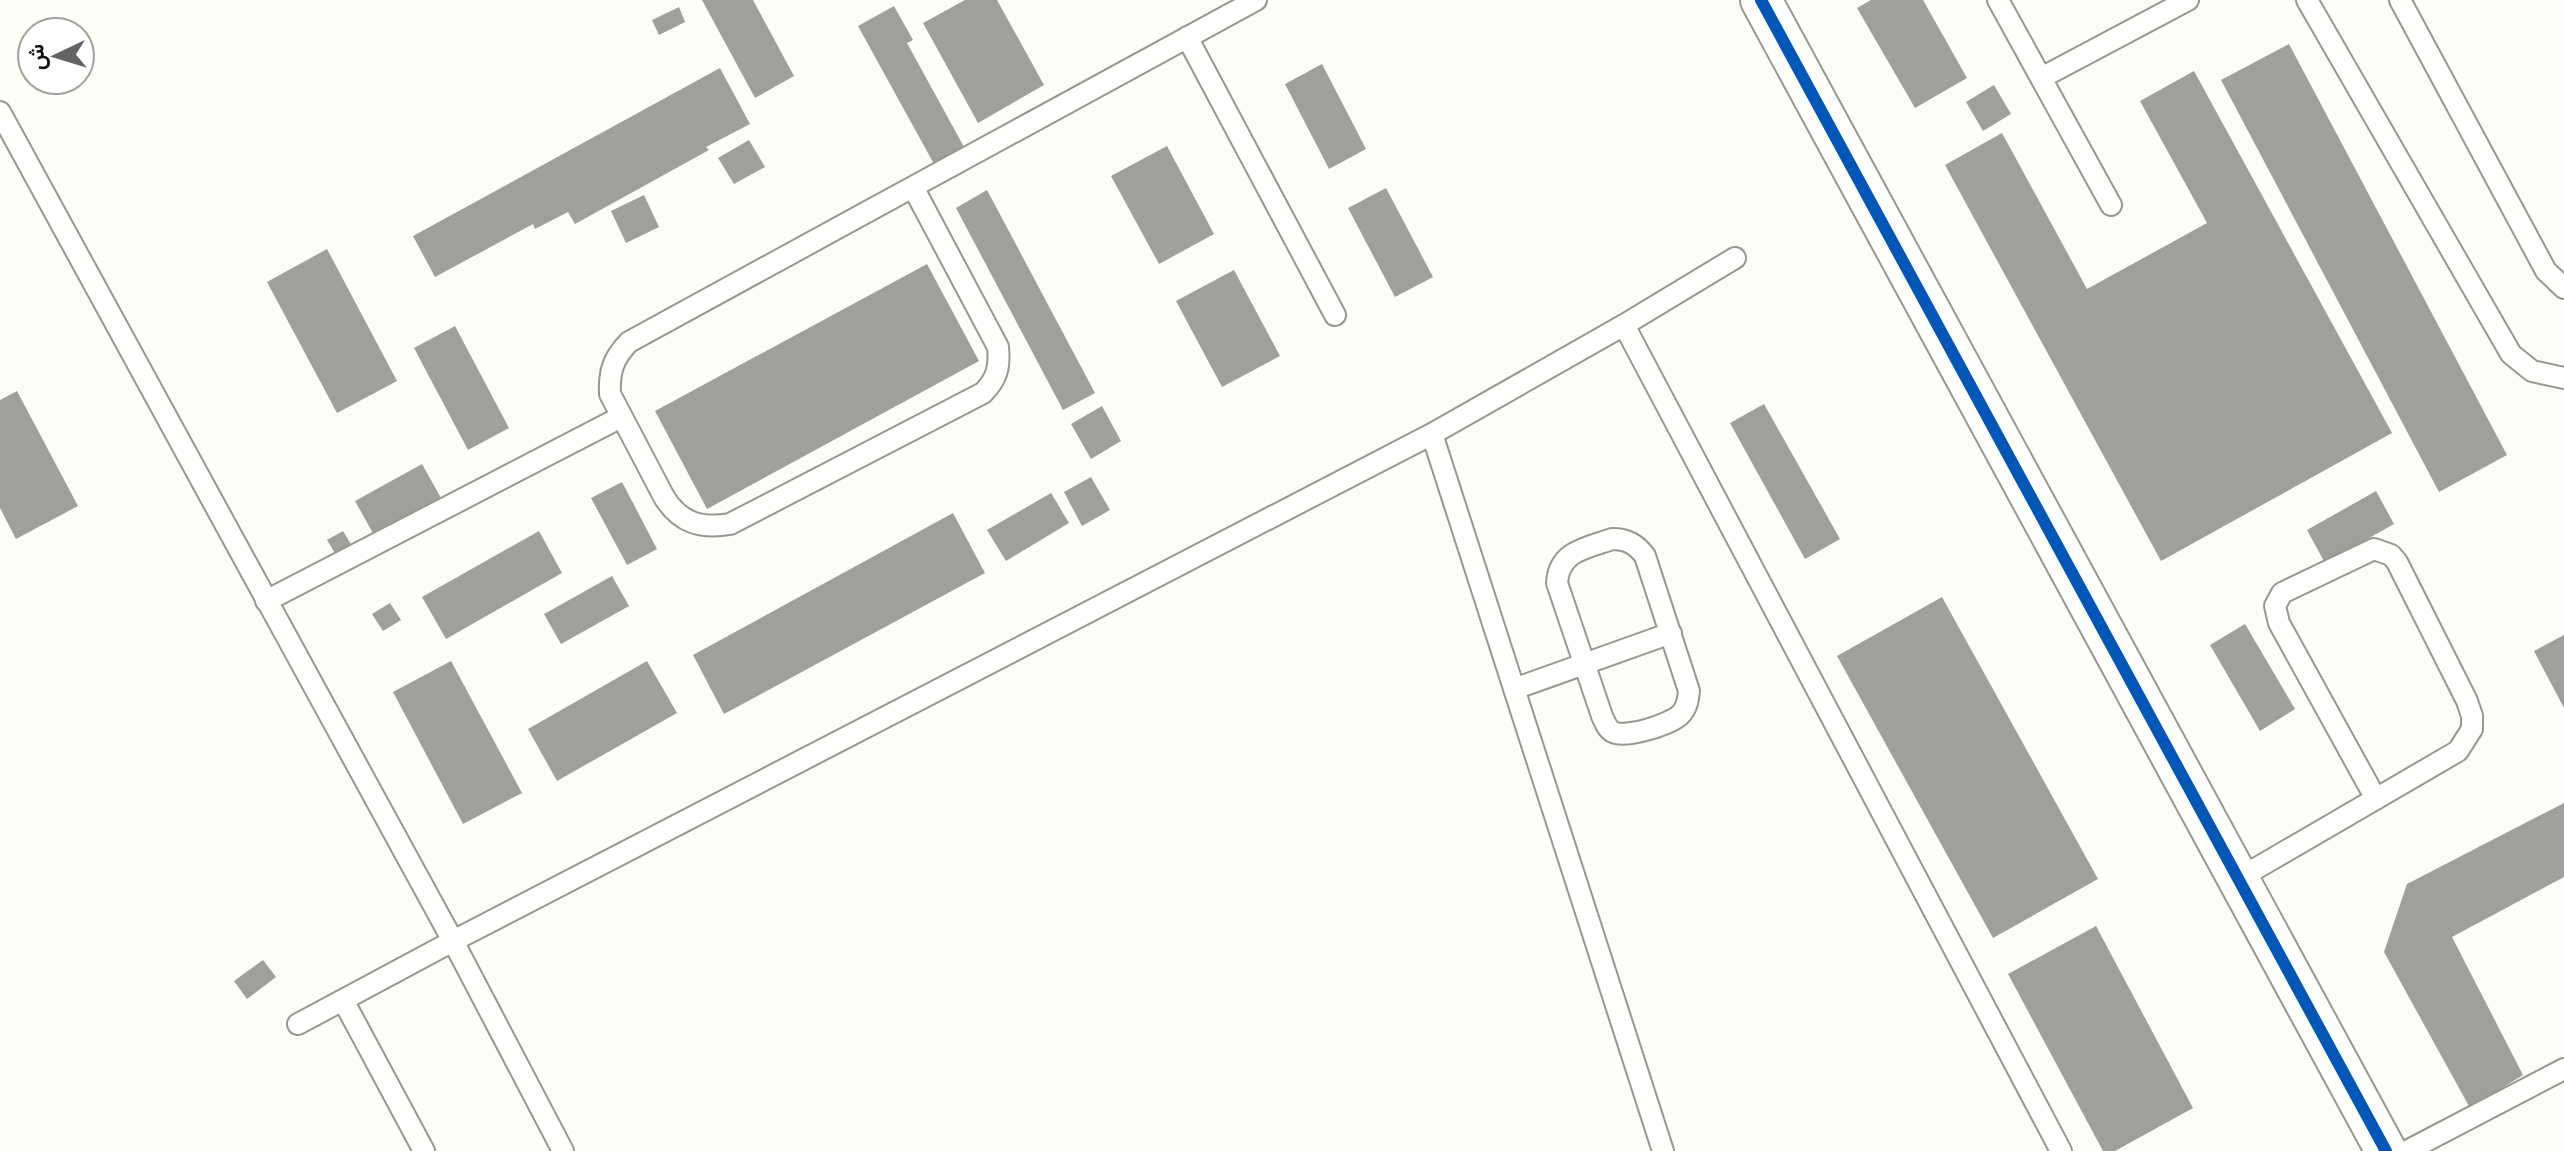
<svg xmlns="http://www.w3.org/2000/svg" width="2564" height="1151" font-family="'PT Serif',Vazirmatn,serif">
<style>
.building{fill:#a19f9c}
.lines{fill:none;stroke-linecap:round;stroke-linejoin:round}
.service-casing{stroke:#979795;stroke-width:24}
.minor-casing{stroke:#979795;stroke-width:44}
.service{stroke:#fffffe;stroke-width:20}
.minor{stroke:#fffffe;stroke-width:40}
.cycleway-casing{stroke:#fff;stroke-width:17}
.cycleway{stroke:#0057b8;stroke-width:12}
</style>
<rect width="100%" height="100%" fill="#fdfcf7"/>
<path class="building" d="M702,0H753L794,76L755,98Z
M965,0H997L1044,85L978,123L923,23Z
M1871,0H1923L1967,78L1915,108L1857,8Z
M894,6L913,40L907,43L964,147L934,164L858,26Z
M679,7L685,22L659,35L652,20Z
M2289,44L2507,455L2439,492L2221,80Z
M1322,64L1366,149L1329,169L1285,84Z
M720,68L750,124L706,147L709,150L575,224L568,212L535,229L533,224L435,277L413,236Z
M2194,71L2392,433L2161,561L1945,165L2002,133L2087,289L2207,223L2140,101Z
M1994,85L2011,114L1983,131L1966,102Z
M749,140L765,167L734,184L718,158Z
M1167,146L1214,234L1159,264L1111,176Z
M1386,188L1433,277L1395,297L1348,208Z
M987,190L1095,393L1063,410L956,208Z
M644,195L659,227L626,243L611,211Z
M327,249L397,381L337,413L267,282Z
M927,264L979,361L707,509L655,411Z
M1234,270L1280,356L1222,387L1176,301Z
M455,326L509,428L468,450L414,348Z
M17,391L78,506L16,539L0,508V400Z
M1764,404L1840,539L1805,559L1730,423Z
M1102,406L1121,441L1091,459L1071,424Z
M422,464L441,498L374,535L355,501Z
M1091,477L1110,510L1082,526L1064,492Z
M622,482L657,549L627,565L591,498Z
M2376,491L2394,524L2325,563L2307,530Z
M1051,493L1069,523L1006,561L987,530Z
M953,513L985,573L724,714L693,655Z
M343,531L352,546L336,555L327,540Z
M539,531L562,573L446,639L422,597Z
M612,576L629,606L561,644L544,614Z
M1942,597L2098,879L1993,938L1837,656Z
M390,603L401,620L383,631L372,614Z
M2245,624L2295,709L2260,731L2210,645Z
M2564,635V708L2534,651Z
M451,661L522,793L463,824L393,692Z
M647,661L677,713L557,781L528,729Z
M2564,803V877L2452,937L2523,1075L2470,1108L2384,952L2407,884Z
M2096,926L2193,1108L2115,1151H2103L2008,974Z
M263,960L276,977L247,999L234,981Z"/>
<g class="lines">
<g class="service-casing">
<path id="service" d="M1998,0L2111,205
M2307,0L2511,354L2532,371L2564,378
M2400,0L2546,271L2564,288
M1187,37L1335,315
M2041,78L2188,0
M0,112L453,941L563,1151
M913,187L998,347C1000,367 997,379 983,393L730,524C701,529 680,523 664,497L610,394C609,372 613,358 629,342C838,228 1047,113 1256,0
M1624,325L2061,1151
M1432,434L1663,1151
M1612,539C1627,539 1636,544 1645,556L1689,691C1688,700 1687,708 1680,715C1670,724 1626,739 1613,732C1607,729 1605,722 1602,716L1557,583C1559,551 1586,548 1612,539Z
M266,601L621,417
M1514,689L1671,633
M2238,879L2458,751L2472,729V716L2467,701L2397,562L2391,555L2374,549L2282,593L2275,606L2279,623L2376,799
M343,1000L424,1151
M298,1024L453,941L1432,434L1624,325L1735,258
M2407,1151L2564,1069"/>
</g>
<g class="minor-casing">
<path id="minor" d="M1761,0L2386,1151"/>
</g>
<use href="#service" class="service"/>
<use href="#minor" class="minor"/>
<g class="cycleway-casing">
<path id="cycleway" d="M1761,0L2386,1151"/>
</g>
<use href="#cycleway" class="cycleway"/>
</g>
<g transform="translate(56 56) rotate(266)"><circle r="38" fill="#ffffff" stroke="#a0a0a0" stroke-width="2"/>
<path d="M0-6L14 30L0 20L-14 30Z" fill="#646362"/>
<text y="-12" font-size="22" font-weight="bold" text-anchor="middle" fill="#111111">ش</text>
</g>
</svg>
